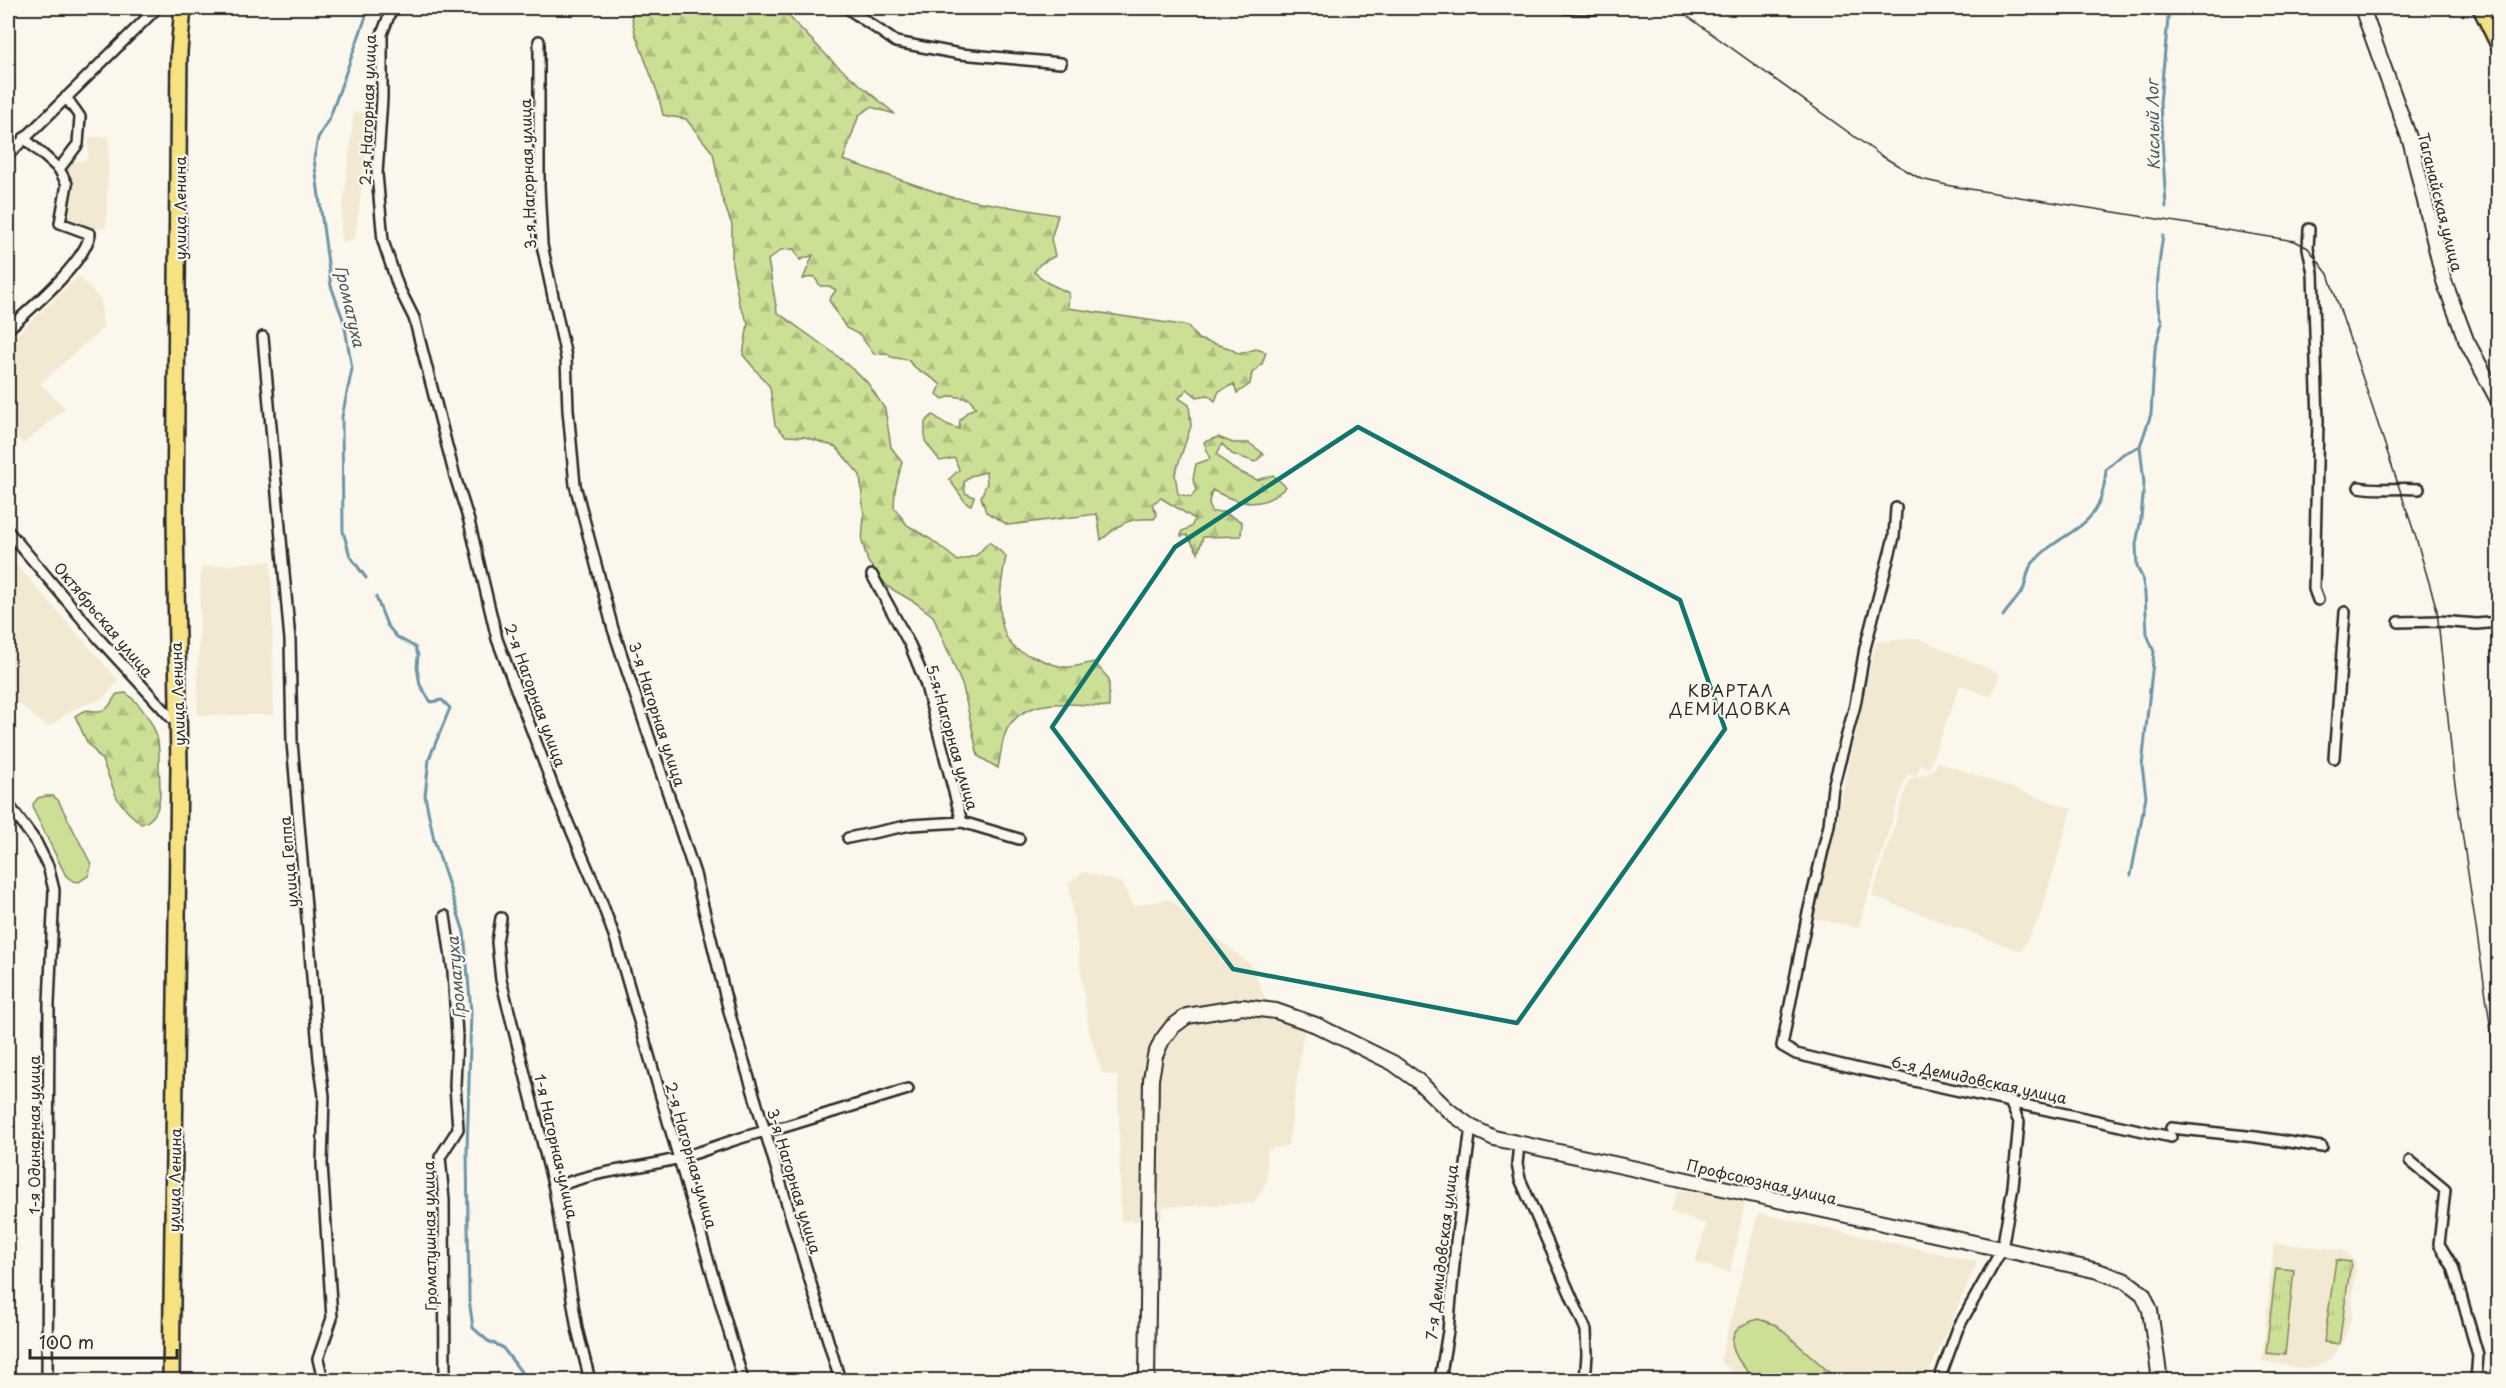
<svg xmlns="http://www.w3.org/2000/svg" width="2506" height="1388" font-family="'Playpen Sans',sans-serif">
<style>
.built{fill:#f3e8d2}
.grass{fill:url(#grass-tufts);stroke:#7b8660;stroke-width:1.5}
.forest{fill:url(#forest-firs);stroke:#7b8660;stroke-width:1.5}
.pitch{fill:#cbe095;stroke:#7b8660;stroke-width:1.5}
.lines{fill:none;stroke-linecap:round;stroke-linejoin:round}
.stream{stroke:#6c95a7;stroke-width:3}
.street-casing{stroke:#2b2b2b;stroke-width:14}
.secondary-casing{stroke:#2b2b2b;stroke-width:18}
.primary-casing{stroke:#2b2b2b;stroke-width:20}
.street{stroke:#fbf7ec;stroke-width:9}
.secondary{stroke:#fbf7ec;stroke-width:14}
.primary{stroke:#f7e281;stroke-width:15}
.tram{stroke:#2b2b2b;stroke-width:1.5}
.marked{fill:none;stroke:#0f766e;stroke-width:4.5;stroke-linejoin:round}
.labels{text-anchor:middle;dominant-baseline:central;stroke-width:4.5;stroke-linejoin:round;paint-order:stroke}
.street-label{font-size:15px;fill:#2b2b2b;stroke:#fbf7ec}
.water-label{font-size:16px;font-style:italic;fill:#46575f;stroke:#fbf7ec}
.neighbourhood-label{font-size:16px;letter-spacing:1.5px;fill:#2b2b2b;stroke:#fbf7ec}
</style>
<defs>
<pattern id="grass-tufts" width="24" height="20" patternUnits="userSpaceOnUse" patternTransform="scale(1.5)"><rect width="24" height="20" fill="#cbe095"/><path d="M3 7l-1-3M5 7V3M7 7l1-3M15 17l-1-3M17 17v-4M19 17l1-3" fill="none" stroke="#aec081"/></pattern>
<pattern id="forest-firs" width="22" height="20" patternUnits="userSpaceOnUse" patternTransform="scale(1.5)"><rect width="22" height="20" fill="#cbe095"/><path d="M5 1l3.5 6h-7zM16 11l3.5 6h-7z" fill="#aec081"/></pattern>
</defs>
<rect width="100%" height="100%" fill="#fbf7ec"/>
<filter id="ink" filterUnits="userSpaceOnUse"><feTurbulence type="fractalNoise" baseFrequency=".0167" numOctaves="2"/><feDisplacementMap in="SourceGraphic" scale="12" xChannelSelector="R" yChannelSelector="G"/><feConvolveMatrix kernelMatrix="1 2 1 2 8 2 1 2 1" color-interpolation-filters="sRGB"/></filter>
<g filter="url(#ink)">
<path class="built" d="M354,111L371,115L355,239L341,242V222Z
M89,137H109L106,228L88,230L63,222L66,167L73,162L87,160Z
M79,276L101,300L103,328L40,384L65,408L23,444L8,428V343Z
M8,555L119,681L102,699L76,708L47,727L17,702L8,708Z
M271,561L274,715H197L201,567Z
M1917,638L2000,674L1991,697L1960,685L1929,768L1920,765L1916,776L1907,774L1858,928L1814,918L1876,642Z
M1938,762L2072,809L2040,916L2021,951L1872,896L1909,779L1932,772Z
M1084,872L1122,883L1133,906L1169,899L1252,966L1265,998L1304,1029L1288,1146L1267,1149V1180L1254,1203L1163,1207L1161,1220L1121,1221L1118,1076L1102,1073L1089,1032L1069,883Z
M1678,1190L1702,1192L1745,1201L1730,1273L1695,1262L1707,1224L1671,1212Z
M1758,1213L1977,1262L1926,1380H1742L1720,1361Z
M2274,1243L2343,1250L2356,1262L2351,1320L2343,1342L2332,1358L2318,1366L2303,1368L2262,1361Z"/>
<path class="grass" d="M2336,1260L2351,1262L2339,1344L2324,1342Z
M2276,1268L2294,1270L2285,1355L2266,1353Z"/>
<path class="forest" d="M630,8H781L833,62L895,114L871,107L859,115L843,160L951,197L1058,215L1051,239L1055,256L1040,264L1034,272L1048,283L1069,293L1068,308L1188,326L1198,339L1229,348L1239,354L1256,349L1266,352L1262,364L1252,373L1250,384L1237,393L1234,384L1219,391L1215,401L1208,395L1197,397L1187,389L1179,398L1189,405L1191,426L1175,474L1178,494L1191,497L1196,490L1193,479L1196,464L1210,459L1204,442L1218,437L1233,443H1249L1264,454L1255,462L1232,454L1222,444L1217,454L1232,468L1257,480L1273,475L1286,487C1261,511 1239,504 1212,490L1209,502L1211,512H1223L1242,522L1241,536L1203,537L1198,553L1187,535L1181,536L1182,531L1191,527L1195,519L1161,498L1152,504L1157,515L1154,519C1128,517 1121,524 1101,540L1097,514L1008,525L986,512L981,497L987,483L986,472L970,476L964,482L965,493L974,497L971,505L966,503L949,479L959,470L955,458L940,461L925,441V422L933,415L946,424L959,429L960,420L968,411L976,408L970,399L952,396L943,399L937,394L941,385C929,373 918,374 908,360L891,357L887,353L874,354L860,335L846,328L829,300L836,290L829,286H820L814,276L803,279L813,255L800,260L794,249L781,250L768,260L777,312L835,354L867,382L885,409L891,447L902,462L895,490L894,507L907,525L932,540L958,561L977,555L989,542L1006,556C1001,581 992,630 1016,649C1021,653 1031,656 1037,658C1064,670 1067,669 1094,662L1109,679V707C1078,705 1034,695 1011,723C1002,734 1001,754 998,768L978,756L963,687L933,616L916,603L888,587L868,562L862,541L864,516L860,475L836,447L805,437L786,436L775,425L770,387L743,355L748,323L739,303L732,264V225L721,195L713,153L686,119L663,115L658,94L635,33Z
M126,693C139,703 151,719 156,734C160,745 159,756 159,767C160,787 165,817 141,824L127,811L117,798L102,760L87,742L75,716C91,705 92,714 104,710C111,707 112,699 117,694Z"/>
<path class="pitch" d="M46,796H53L58,800L91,864L89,875L79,882L73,881L66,876L34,811L33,804L38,798Z
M1758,1319L1776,1325L1838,1380H1757C1734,1360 1715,1331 1758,1319Z"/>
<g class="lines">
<path class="stream" d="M2166,207L2160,103L2169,8
M366,578L350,556L343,531L342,417L352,369L344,322L331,286L314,159L318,138L330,117L369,8
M376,597L387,625L397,637L415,647L418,655L417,667L420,685L431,702L442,700L450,708L429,759L425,796L434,840L464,932L471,1011L467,1151L469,1299L473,1328L488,1341L502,1347L522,1373L524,1380
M2003,616C2009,607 2017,599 2023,590C2027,582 2026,571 2032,564C2065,525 2102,534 2106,469L2123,454L2140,446
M2131,875L2146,796L2142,766L2154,652L2147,634L2145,593L2142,577L2137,567L2136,544L2141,519L2144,483L2140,446L2151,414L2155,349L2162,323C2153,302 2159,260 2163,236"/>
<g class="street-casing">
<path id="street" d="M392,8L382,34V98L377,174L383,241L398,286L414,318L454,473L469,521L497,639L557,797L599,895L615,938L743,1380
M847,8L896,42L960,54L1061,63
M1565,8L1595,9
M539,41V186L542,245L566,357L568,410L575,485L613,629L695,874L730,1015L840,1380
M24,138L59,169
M8,155L157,8
M2309,229L2308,248L2313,273L2318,421L2314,589L2318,600
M8,329C30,309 85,263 90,234L60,223L67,184L59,169L78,144L80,117L66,97
M263,337L290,640L292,742L319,1059L324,1096L322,1164L332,1318L318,1359L323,1380
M2359,487C2379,491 2398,487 2419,489
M1896,508L1894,537L1865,648L1855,705L1833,787L1829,825L1807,917L1782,1046L1796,1054L1859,1069L2171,1137
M8,531L100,640L178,725
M872,575L910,645L925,682L962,822L1019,839
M2399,622L2439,621L2477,624L2498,622
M2334,758L2345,612
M8,804L36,842L48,866L54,890L49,1003L47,1380
M848,838L911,825L962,822
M445,916L453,971L457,1036L455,1086L458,1129L440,1157L444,1200L445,1380
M501,918L497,942L501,980L554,1188L577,1329L590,1380
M2171,1128L2256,1137L2322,1147
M1519,1144L1517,1164L1520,1179L1586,1330L1587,1355L1585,1380
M2410,1161L2445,1190L2439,1244L2453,1267L2478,1355L2476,1380
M554,1188C593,1171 636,1169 676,1159C713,1149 747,1133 784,1127L908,1089
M1440,1380L1448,1331L1456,1242L1471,1127
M1939,1380L1958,1328L2002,1249L2013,1187L2019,1122L2010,1102"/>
</g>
<g class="secondary-casing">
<path id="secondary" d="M2362,8L2411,143L2444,281L2466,340L2498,400
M1147,1380L1151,1079L1155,1056L1162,1040L1172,1027L1187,1016L1242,1007L1276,1011L1316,1025L1393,1063L1418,1081L1449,1111L1471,1127L1494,1138L2002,1249L2098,1271L2126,1281L2143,1294L2150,1310L2160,1380"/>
</g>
<g class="primary-casing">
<path id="primary" d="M2481,8L2498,43
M171,1380L179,767L175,519L179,51L183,8"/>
</g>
<use href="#street" class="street"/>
<use href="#secondary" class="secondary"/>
<use href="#primary" class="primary"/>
<path class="tram" d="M1676,8L1880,155L1921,179L1951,186L2295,241L2308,248L2328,274L2416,538L2437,610L2454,777L2498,1078"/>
</g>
</g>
<path class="marked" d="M1358,427L1680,600L1725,729L1517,1023L1233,969L1052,727L1175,547Z"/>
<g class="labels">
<g class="street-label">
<text transform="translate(367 110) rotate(-88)">2-я Нагорная улица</text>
<text transform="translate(527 174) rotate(-92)">3-я Нагорная улица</text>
<text transform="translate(2441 202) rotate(76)">Таганайская улица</text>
<text transform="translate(179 208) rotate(-90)">улица Ленина</text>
<text transform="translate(104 619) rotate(50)">Октябрьская улица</text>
<text transform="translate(177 694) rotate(-92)">улица Ленина</text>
<text transform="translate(536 695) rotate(70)">2-я Нагорная улица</text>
<text transform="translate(658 714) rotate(72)">3-я Нагорная улица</text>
<text transform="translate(953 737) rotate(74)">5-я Нагорная улица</text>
<text transform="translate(288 862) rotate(-95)">улица Геппа</text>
<text transform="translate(1979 1079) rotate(12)">6-я Демидовская улица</text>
<text transform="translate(33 1135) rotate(-90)">1-я Одинарная улица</text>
<text transform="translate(557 1146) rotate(77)">1-я Нагорная улица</text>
<text transform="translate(692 1155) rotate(74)">2-я Нагорная улица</text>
<text transform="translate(174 1180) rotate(-89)">улица Ленина</text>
<text transform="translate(795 1181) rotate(73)">3-я Нагорная улица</text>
<text transform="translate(1762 1181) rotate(13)">Профсоюзная улица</text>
<text transform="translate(429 1236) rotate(-91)">Громатушная улица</text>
<text transform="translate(1441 1252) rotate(-83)">7-я Демидовская улица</text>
</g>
<g class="water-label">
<text transform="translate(2152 125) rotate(-91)">Кислый Лог</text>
<text transform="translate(351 306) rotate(77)">Громатуха</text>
<text transform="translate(455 978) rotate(-95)">Громатуха</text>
</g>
<g class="neighbourhood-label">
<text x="1731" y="690">КВАРТАЛ<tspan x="1731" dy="18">ДЕМИДОВКА</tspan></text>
</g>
</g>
<rect width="2506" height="1388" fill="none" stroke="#fbf7ec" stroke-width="30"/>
<rect x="15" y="15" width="2476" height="1358" fill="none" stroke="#2b2b2b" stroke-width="2" filter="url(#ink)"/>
<path d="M30 1349v9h147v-9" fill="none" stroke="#2b2b2b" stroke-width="3"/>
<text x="39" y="1349" font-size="18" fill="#2b2b2b" stroke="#fbf7ec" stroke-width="4.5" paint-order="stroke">100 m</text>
</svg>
